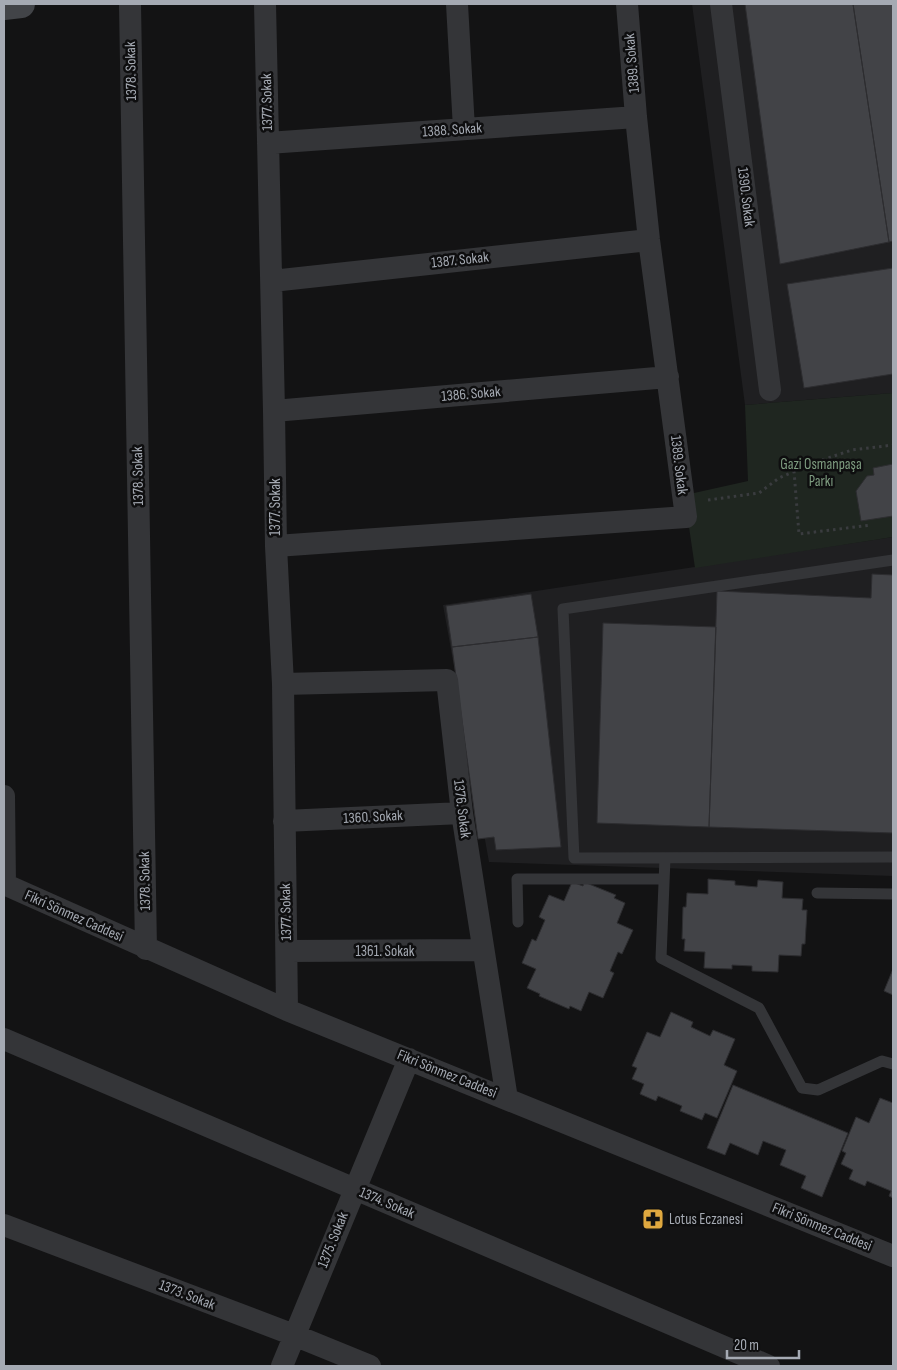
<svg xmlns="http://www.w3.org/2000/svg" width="897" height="1370" font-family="'Sofia Sans Condensed',sans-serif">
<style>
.built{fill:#1f1f21}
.green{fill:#1f2620}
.building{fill:#424347;stroke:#2d2d30}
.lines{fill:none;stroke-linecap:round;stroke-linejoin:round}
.path{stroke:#3a3c3f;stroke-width:3;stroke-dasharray:2.5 4;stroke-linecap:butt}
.service{stroke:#343538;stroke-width:11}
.minor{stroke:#343538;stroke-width:22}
.secondary{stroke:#424448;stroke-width:28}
.labels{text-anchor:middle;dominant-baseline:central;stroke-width:5;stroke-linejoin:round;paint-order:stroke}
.street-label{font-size:15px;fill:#a5aab3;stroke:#0e0e0f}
.park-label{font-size:15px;fill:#7e9c80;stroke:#0e0e0f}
.poi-label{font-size:15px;fill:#a5aab3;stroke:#0e0e0f;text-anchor:start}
</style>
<rect width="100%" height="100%" fill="#131314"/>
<path class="built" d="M692,4H893V393L745,405Z
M893,537V876L489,862L443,605Z"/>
<path class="green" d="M893,393V537L695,568L689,527L694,493L748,481L745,405Z"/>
<path class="building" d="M745,4H853L889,242L780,264Z
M853,4H893V241L889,242Z
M893,268V374L804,388L787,284Z
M893,464V516L861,521L856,491L867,476L874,475L873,468Z
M872,574L893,575V833L709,827L717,591L871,598Z
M531,594L538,637L452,647L446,606Z
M603,623L716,627L709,827L597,823Z
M538,637L561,847L496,850L494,837L478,839L452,647Z
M708,879L735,881V885L757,887L758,880L783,882L782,898L803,899L802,910H807L805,944H802L801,956L779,955L778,972L752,971V966L732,965V969L704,968L705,952L684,951L685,939H682L683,907H686L687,893L708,894Z
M572,882L583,886L584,882L616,895L614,898L625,903L617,923L633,930L622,954L618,952L610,971L614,973L603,998L589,992L581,1011L570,1006L569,1009L539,996L540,994L527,988L536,969L522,963L532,939L536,941L545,920L539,917L549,895L564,901Z
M893,969V995L884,991Z
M671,1012L693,1022L691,1027L710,1036L713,1030L735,1039L724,1065L737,1071L717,1118L705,1113L702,1120L680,1111L682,1106L658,1096L656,1101L640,1094L644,1084L632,1079L637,1068L632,1066L647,1032L660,1037Z
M733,1085L848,1133L822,1197L801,1188L806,1176L780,1165L786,1150L763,1141L758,1155L730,1143L725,1155L707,1148Z
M880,1098L893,1103V1198L889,1196L891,1191L867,1181L865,1186L849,1179L853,1170L841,1164L846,1153L842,1151L856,1117L869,1123Z"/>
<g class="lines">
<path class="path" d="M794,471L799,534L871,525
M708,500L759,493L779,478L813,463L852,450L893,445"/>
<path class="service" d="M893,560L563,609L574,858L893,857
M665,858L661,958L759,1008L802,1088L818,1090L882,1061L893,1064
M817,893L893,894
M518,922L517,879H664"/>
<path class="minor" d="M130,4L146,949
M265,4L274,411L276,546L283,684L287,1010
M457,4L464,129
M721,4L770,390
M268,143L636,117
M272,281L649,240
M274,411L668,377
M276,546L686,517L649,240L636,117L627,4
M283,684L447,680L462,813L507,1099
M4,796L5,885
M284,821L462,813
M4,884L287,1010L893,1256
M287,951L483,950
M4,1039L769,1366
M4,1225L294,1335L370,1366
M282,1366L409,1059"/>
<path class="secondary" d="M4,6L21,4"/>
</g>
<defs>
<g id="pharmacy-square" transform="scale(1.125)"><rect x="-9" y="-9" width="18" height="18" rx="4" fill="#dfa83f" stroke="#0e0e0f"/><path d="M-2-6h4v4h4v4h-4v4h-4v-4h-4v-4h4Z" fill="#111"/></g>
</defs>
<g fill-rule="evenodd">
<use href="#pharmacy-square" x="653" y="1219"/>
</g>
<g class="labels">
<g class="street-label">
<text transform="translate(632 63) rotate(-95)">1389. Sokak</text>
<text transform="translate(131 71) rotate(-91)">1378. Sokak</text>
<text transform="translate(267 102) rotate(-91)">1377. Sokak</text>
<text transform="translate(452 130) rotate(-4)">1388. Sokak</text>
<text transform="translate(746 197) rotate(83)">1390. Sokak</text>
<text transform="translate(460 260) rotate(-6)">1387. Sokak</text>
<text transform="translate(471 394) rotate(-5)">1386. Sokak</text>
<text transform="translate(679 465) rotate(83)">1389. Sokak</text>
<text transform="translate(138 476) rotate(-91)">1378. Sokak</text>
<text transform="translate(275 507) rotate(-90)">1377. Sokak</text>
<text transform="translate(462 809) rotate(83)">1376. Sokak</text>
<text transform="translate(373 817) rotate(-3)">1360. Sokak</text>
<text transform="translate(145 881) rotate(-91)">1378. Sokak</text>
<text transform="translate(286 912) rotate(-91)">1377. Sokak</text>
<text transform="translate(74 916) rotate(24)">Fikri Sönmez Caddesi</text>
<text x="385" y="951">1361. Sokak</text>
<text transform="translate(447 1074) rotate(22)">Fikri Sönmez Caddesi</text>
<text transform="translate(387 1203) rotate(23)">1374. Sokak</text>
<text transform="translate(822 1227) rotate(22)">Fikri Sönmez Caddesi</text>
<text transform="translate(333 1240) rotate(-68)">1375. Sokak</text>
<text transform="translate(187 1295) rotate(21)">1373. Sokak</text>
</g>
<g class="park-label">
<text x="821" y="464">Gazi Osmanpaşa<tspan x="821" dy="17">Parkı</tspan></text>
</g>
<g class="poi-label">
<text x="669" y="1219">Lotus Eczanesi</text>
</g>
</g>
<rect width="897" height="1370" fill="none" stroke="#a5aab3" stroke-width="10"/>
<path d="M727 1350v8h72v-8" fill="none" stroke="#a5aab3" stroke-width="2.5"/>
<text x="734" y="1350" font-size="15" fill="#a5aab3" stroke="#0e0e0f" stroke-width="4" paint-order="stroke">20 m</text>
</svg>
